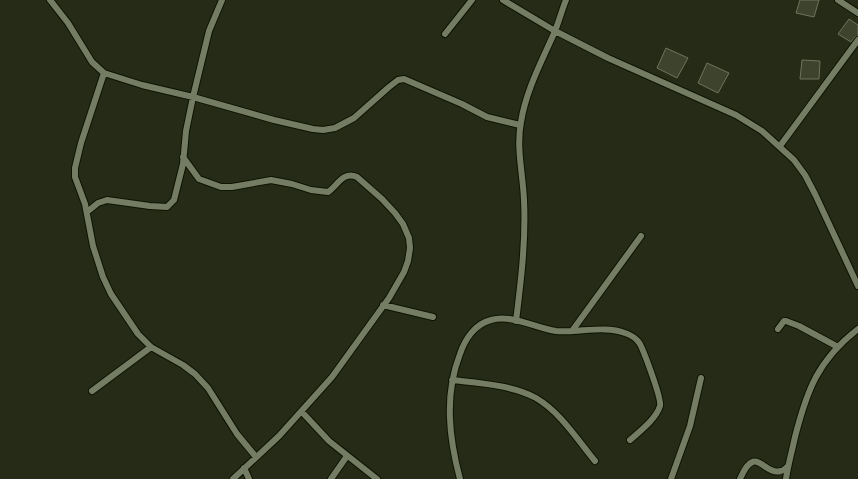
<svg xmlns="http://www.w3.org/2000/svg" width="858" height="479" font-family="'Open Sans',sans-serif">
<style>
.building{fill:#3d432d;stroke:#6e755d}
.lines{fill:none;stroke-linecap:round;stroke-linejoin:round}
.street-casing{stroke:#0f1302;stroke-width:8}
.street{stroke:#757c64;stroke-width:6}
</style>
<rect width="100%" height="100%" fill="#252b16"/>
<path class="building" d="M800,0H819L814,17L796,13Z
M849,19L858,25V36L855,37L851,42L838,34Z
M666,48L688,58L677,78L657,68Z
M802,60L820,61L819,79H800Z
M707,63L729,73L718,93L698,83Z"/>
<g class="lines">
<g class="street-casing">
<path id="street" d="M50,0L68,23L92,62L104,73L142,85L193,97L274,120L313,129L323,130L335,128L354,118L389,87L398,80L404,79L462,104L487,117L520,125
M503,0L555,31L608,58L736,115L762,131L794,160L805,175L815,194L858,286
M838,0L858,13
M445,34L472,0
M104,73L81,143L75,168V177L85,204L93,246L103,277L111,294L138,334L151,347L183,365L195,374L208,388L237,434L256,457
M780,146L858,40
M183,157L199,179L221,187H232L271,180L292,184L311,190L328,192C338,185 343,171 357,177L382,199L395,213L403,224L409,238L410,248L408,261L404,272L389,298L332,377L279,436L233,479
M87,212L98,203L107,200L150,206L167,207L174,200L183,164L186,131L193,97L209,31L222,0
M383,305L433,317
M516,321C521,281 526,240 524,200C523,174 516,148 521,122C526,90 542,61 555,31C559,21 562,10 566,0
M778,329L784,321H786L799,326L838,347
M572,331L641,236
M452,380C478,383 513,385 536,398C560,412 577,439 595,461
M92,391L151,347
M302,412L329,441L377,479
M244,468L249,479
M331,479L347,456
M460,479C449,438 444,395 460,354C465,339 475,324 491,320C512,314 535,328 556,331C578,333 605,325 625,333C631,335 637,339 640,344C644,352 662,399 660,406C656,419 640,431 630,440
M671,479L690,426L701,378
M740,479C756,442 763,476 781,471C783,471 786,468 788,466
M786,479C788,465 792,451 795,437C807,390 818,360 858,329"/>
</g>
<use href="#street" class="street"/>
</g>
</svg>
